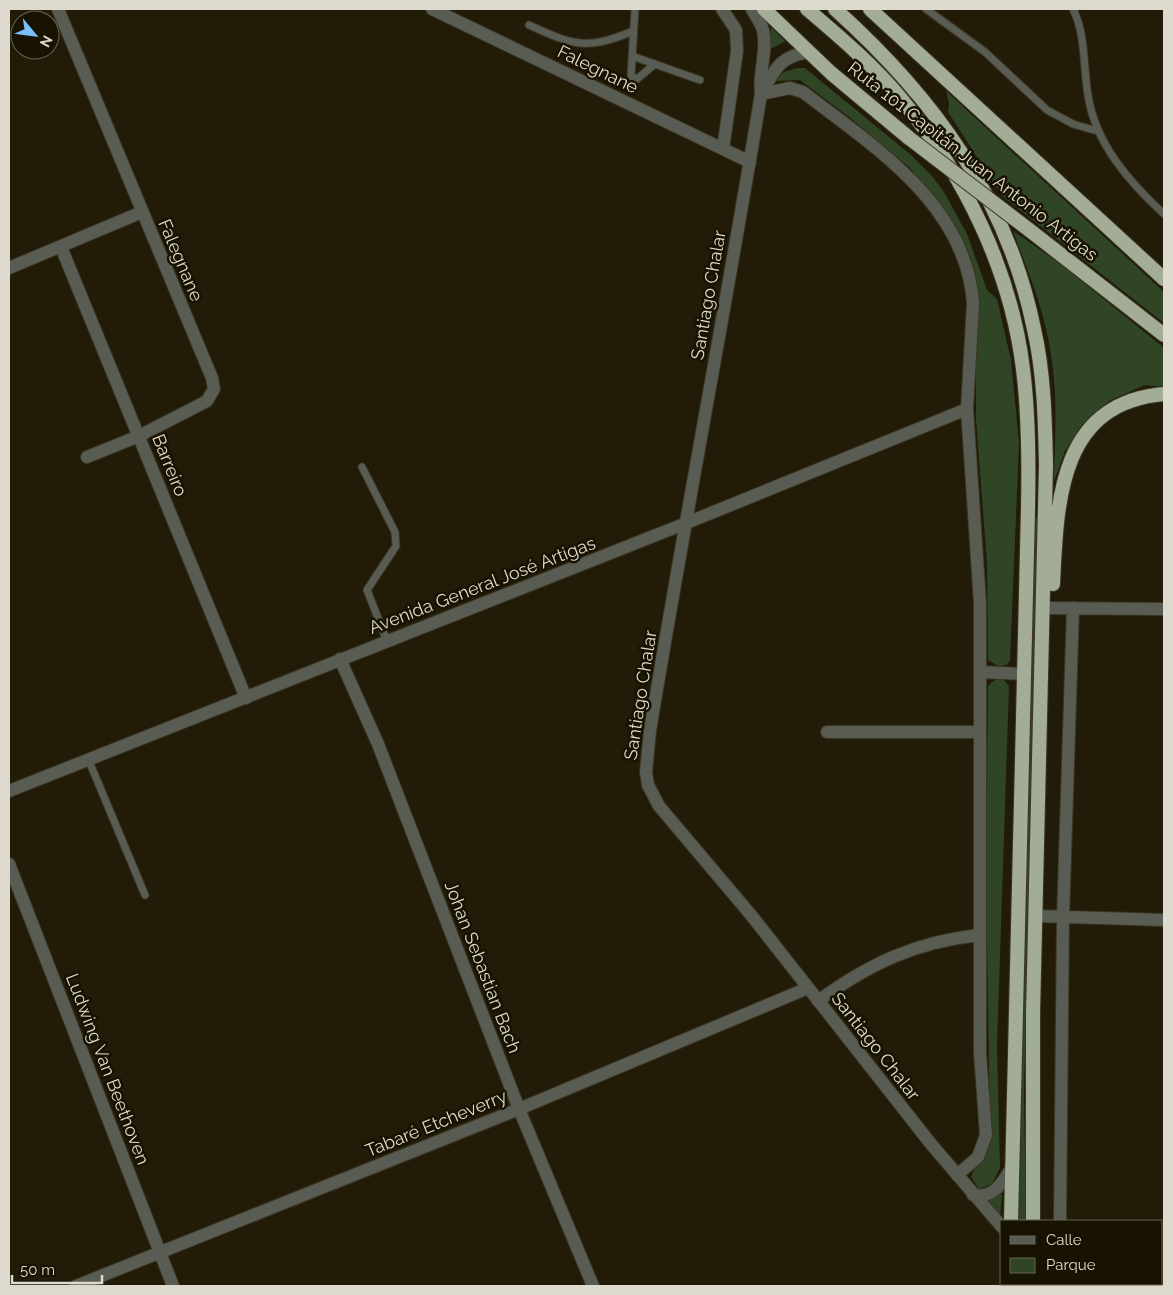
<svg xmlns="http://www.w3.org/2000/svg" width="1173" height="1295" font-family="Raleway,sans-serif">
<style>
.green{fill:#304525}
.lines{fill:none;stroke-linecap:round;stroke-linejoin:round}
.service-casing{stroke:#3c3623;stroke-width:9}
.minor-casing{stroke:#3c3623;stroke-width:14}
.tertiary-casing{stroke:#3c3623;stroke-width:14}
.trunk-casing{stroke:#3c3623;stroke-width:16}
.service{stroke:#585c53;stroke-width:7}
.minor{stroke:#585c53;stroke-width:12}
.tertiary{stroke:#585c53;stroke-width:12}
.trunk{stroke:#a2ac97;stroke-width:14}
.trunk-bridge-casing{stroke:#3c3623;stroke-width:16;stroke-linecap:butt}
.trunk-bridge{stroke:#a2ac97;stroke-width:14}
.labels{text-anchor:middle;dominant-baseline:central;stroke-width:5;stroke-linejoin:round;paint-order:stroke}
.street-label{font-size:18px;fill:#dfdace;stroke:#181201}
</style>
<rect width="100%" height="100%" fill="#211b07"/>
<path class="green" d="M771,27L785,41L771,49L769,47Z
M797,68H805L911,155L931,175L944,192L967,234L987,290L997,299L1011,360L1019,443L1010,661L1006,665L998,666L988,660L987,563L976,419V294L938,202L909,167L849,117L800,80L775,81L784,72Z
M946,91L1164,292V323L1002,196L948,112L949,103Z
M1013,231L1062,265L1164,348V387L1145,385L1109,401L1082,425L1065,451L1054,481C1055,440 1058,396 1051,355C1045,312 1028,271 1013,231Z
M1035,518H1038L1024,1093L1026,1221H1018Z
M996,679L1004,680L1009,686L997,1045L1000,1168L992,1184L979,1189L971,1177L975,1168L984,1159L990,1126L986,887L988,686Z
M999,1194L1002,1195L1000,1216L988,1203V1199Z"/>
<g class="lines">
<g class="service-casing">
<path id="service" d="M635,9L631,76L637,79L655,64
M926,9L985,52L1047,110L1073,124L1097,131
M1073,9C1086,35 1083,66 1088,95C1095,143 1129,182 1164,214
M529,25C573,45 586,51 633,31
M632,56L700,80
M362,467L395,532L396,546L367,590L387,641
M89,761L145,895"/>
</g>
<g class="minor-casing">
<path id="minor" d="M58,9L212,378L214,389L207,401L139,436L87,457
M432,9L750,162
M722,9L736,30L737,51L723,149
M761,94L790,88L803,92C874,147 966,204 973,303L967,409L980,603V1053L986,1135L978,1157L957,1175
M61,247L246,698
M9,268L142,212
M684,524L967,409
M1043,608L1164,609
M340,659L378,744L519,1109L593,1286
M981,672L1024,674
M827,732H980
M9,864L173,1286
M1037,916L1164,920
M818,1001C869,964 915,942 979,935
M1060,1221L1063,918L1073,608
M76,1286L519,1109L808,988
M1059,1286V1284"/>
</g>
<g class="tertiary-casing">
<path id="tertiary" d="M752,9C755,15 761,23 763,30C768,51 758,73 761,94C726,307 685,518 650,731L646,772L648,785L659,806L751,915L931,1144L1002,1227
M761,94C775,70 779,56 809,52
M9,791L684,524
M973,1195C994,1198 1002,1184 1012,1167"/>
</g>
<g class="trunk-casing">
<path id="trunk" d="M764,9L831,73L909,138
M807,9C840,37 874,66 902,100C965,176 1011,271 1023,369C1029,416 1029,462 1028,509L1011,1221
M835,9C933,97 1007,197 1034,329C1044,373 1045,419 1046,465L1033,1013V1221
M870,9L1164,279
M1028,229L1164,335
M1053,584C1057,501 1059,403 1164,394
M1010,1286V1284
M1032,1286L1033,1284"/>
</g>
<use href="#service" class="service"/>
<use href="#minor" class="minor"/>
<use href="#tertiary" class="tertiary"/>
<use href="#trunk" class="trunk"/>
<g class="trunk-bridge-casing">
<path id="trunk-bridge" d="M909,138L1028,229"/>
</g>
<use href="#trunk-bridge" class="trunk-bridge"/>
</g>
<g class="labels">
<g class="street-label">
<text transform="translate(598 69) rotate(26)">Falegnane</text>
<text transform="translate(973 161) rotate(38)">Ruta 101 Capitán Juan Antonio Artigas</text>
<text transform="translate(181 260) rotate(67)">Falegnane</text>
<text transform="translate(708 295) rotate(-80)">Santiago Chalar</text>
<text transform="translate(170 465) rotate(68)">Barreiro</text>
<text transform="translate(482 585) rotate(-21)">Avenida General José Artigas</text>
<text transform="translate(640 695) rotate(-81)">Santiago Chalar</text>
<text transform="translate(483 967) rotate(69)">Johan Sebastian Bach</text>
<text transform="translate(876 1046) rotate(52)">Santiago Chalar</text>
<text transform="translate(108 1069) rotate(69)">Ludwing Van Beethoven</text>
<text transform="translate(436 1123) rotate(-22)">Tabaré Etcheverry</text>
</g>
</g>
<rect width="1173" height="1295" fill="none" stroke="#dfdace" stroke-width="20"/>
<rect x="1000" y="1220" width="162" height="65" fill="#181201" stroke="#686253"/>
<rect x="1010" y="1236" width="25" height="8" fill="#585c53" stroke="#686253"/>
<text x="1046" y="1245" font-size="15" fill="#dfdace">Calle</text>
<rect x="1010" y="1258" width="25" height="15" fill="#304525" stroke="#686253"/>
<text x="1046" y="1270" font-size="15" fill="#dfdace">Parque</text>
<g transform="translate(35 35) rotate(119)"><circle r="24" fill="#181201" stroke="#686253"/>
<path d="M0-4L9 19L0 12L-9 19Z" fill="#7abff8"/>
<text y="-8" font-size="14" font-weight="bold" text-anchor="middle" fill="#dfdace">N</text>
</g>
<path d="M12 1275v8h90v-8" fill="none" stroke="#dfdace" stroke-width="2.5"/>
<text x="20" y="1275" font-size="15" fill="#dfdace" stroke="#181201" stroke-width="4" paint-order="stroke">50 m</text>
</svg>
